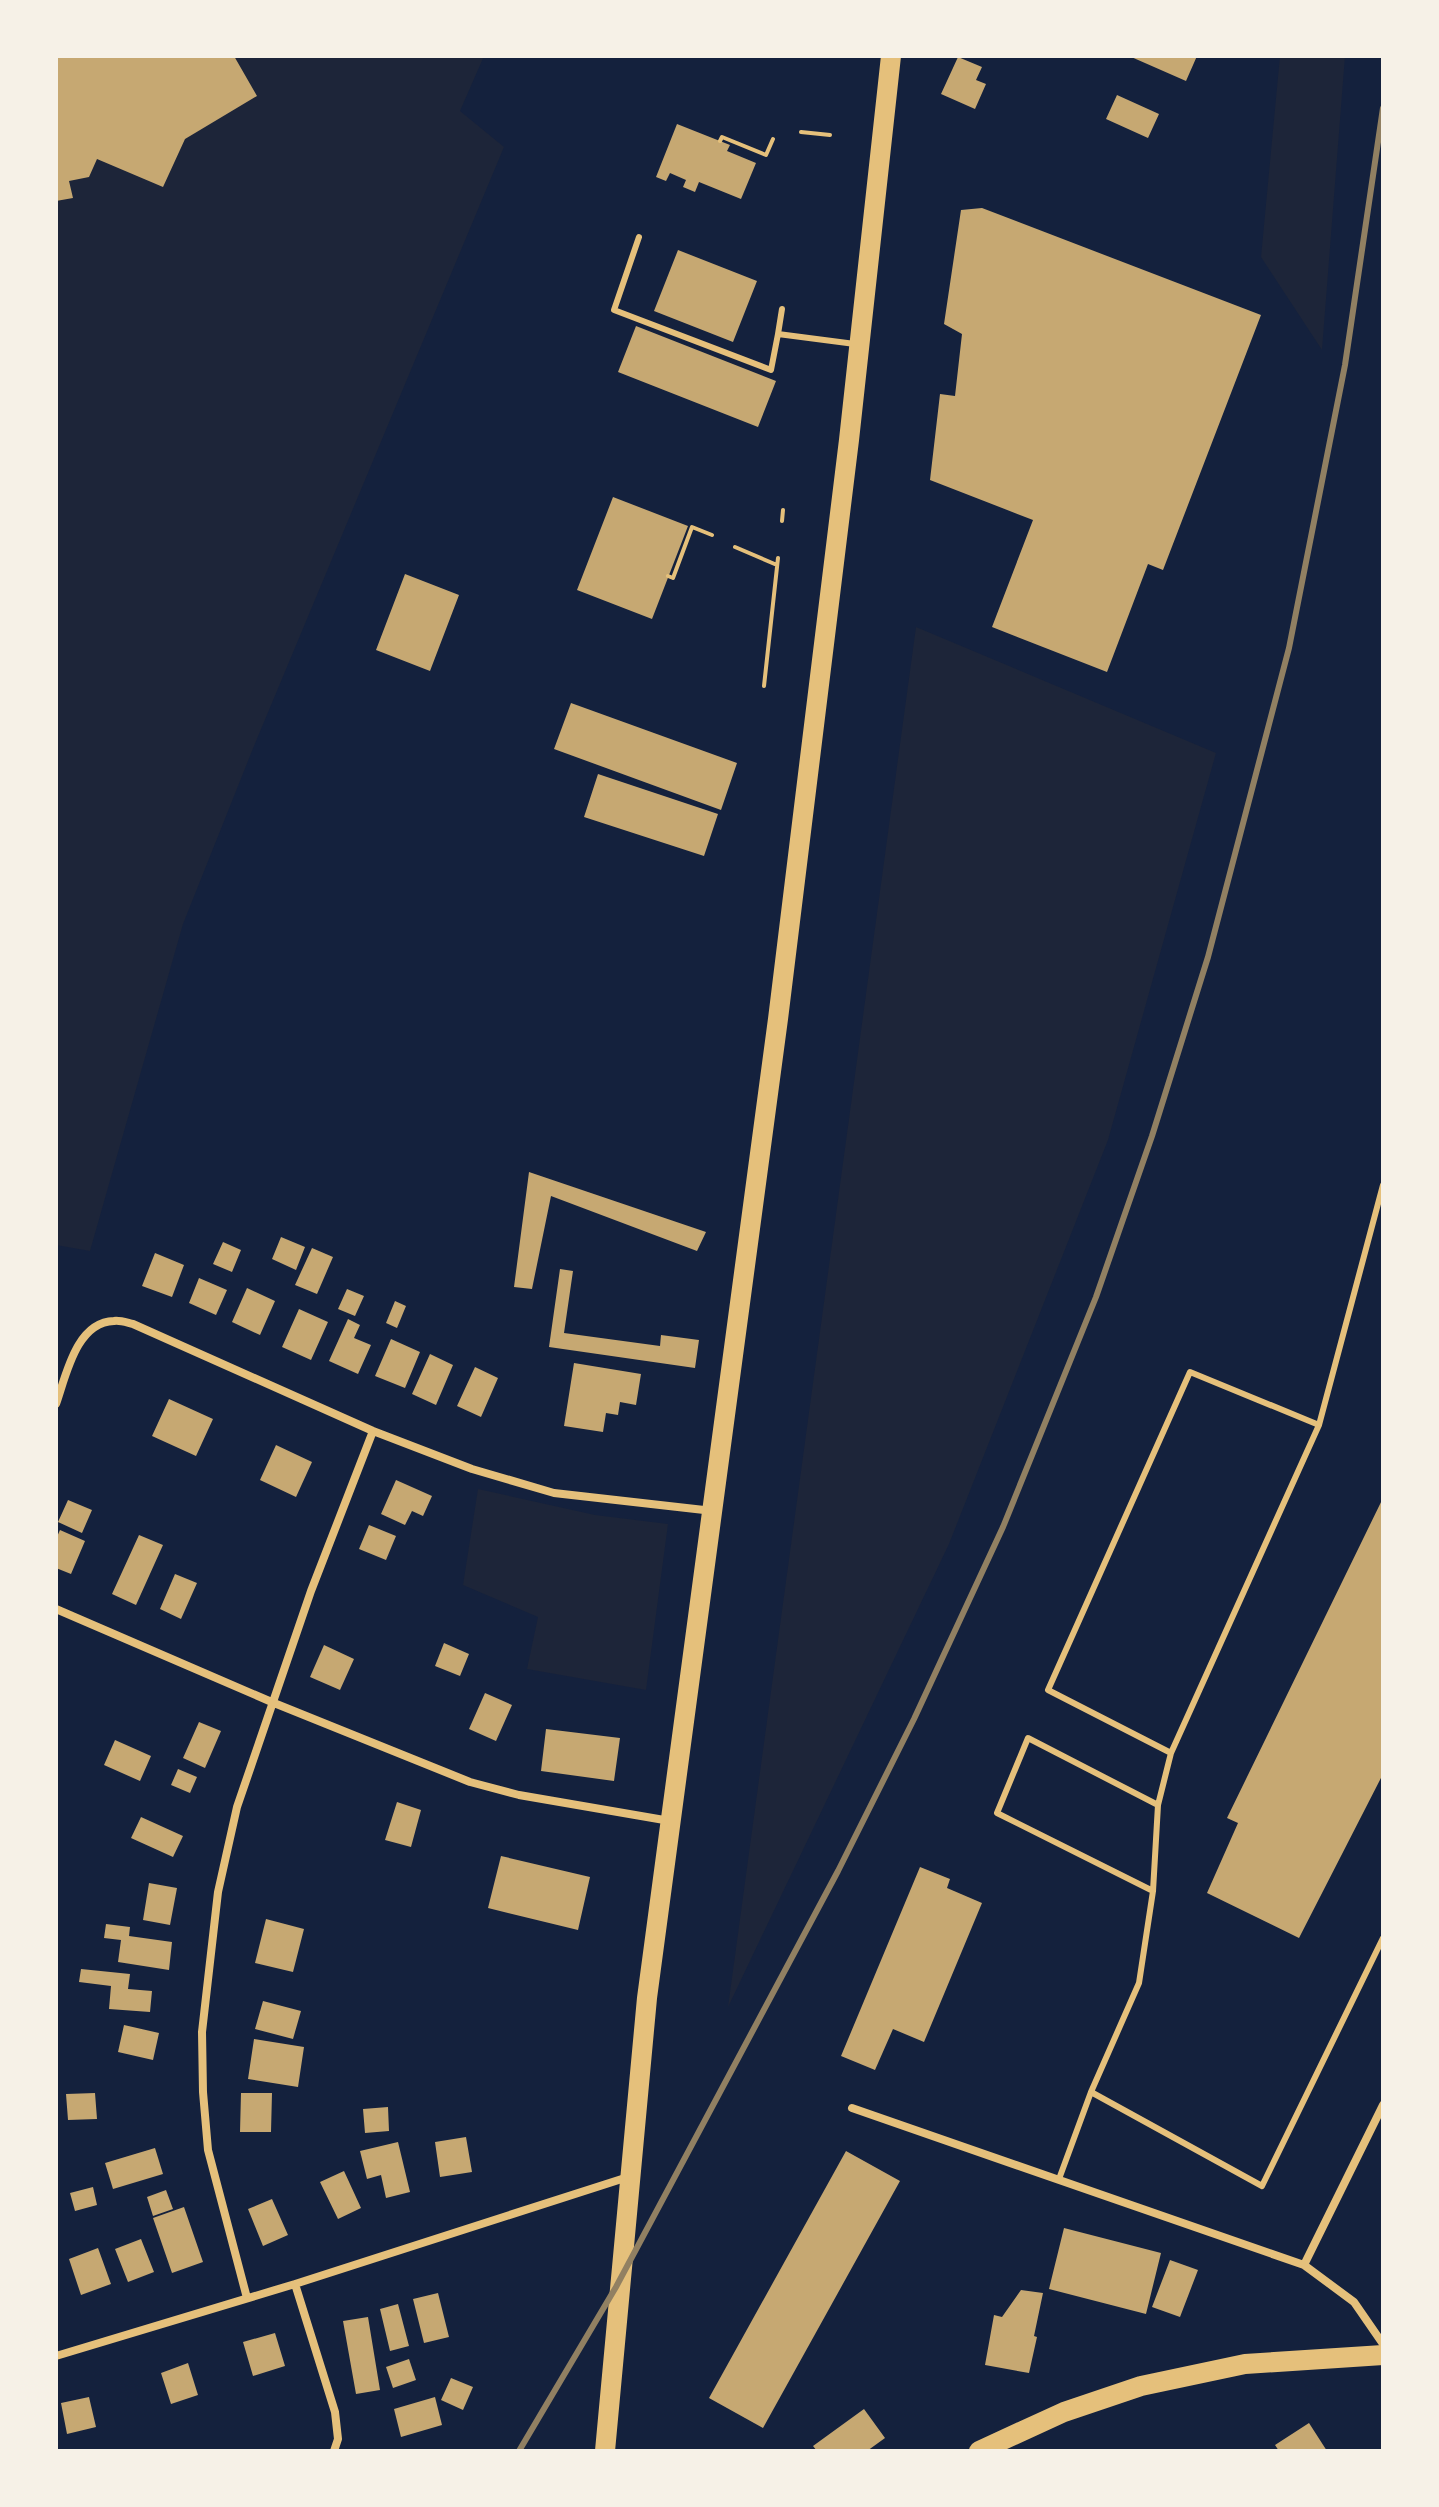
<svg xmlns="http://www.w3.org/2000/svg" width="1439" height="2507" font-family="Signika,sans-serif">
<style>
.green{fill:#1d2539}
.building{fill:#c6a872}
.lines{fill:none;stroke-linecap:round;stroke-linejoin:round}
.path{stroke:#e5c07b;stroke-width:4}
.service{stroke:#e5c07b;stroke-width:6}
.minor{stroke:#e5c07b;stroke-width:8}
.primary{stroke:#e5c07b;stroke-width:20}
.rail{stroke:#918062;stroke-width:6}
</style>
<rect width="100%" height="100%" fill="#14213d"/>
<path class="green" d="M56,56H484L460,111L504,147L254,746L183,924L90,1251L56,1245Z
M1280,56H1345L1322,350L1261,257Z
M916,627L1216,753L1108,1140L949,1544L728,2007Z
M478,1489L595,1515L668,1524L646,1690L527,1669L538,1617L463,1585Z"/>
<path class="building" d="M56,56H234L257,96L185,139L163,187L97,159L89,177L69,181L73,198L56,201Z
M1129,56H1197L1186,81Z
M958,57L982,67L976,80L986,84L975,109L941,94Z
M1117,95L1159,114L1148,138L1106,119Z
M677,124L730,145L727,151L756,163L741,199L699,182L695,192L683,187L686,180L670,173L666,181L656,177Z
M982,208L1261,315L1163,570L1148,564L1107,672L992,627L1033,520L930,480L940,394L955,396L962,334L944,324L961,210Z
M678,250L757,281L733,342L654,311Z
M636,326L776,381L758,427L618,372Z
M613,497L688,526L652,619L577,590Z
M405,574L459,595L430,671L376,650Z
M571,703L737,763L721,810L554,749Z
M598,774L718,814L704,856L584,817Z
M529,1172L706,1232L697,1251L551,1196L532,1289L514,1287Z
M281,1237L305,1247L296,1270L272,1259Z
M223,1242L241,1250L232,1272L213,1264Z
M312,1248L333,1257L317,1294L295,1285Z
M155,1253L184,1265L172,1297L142,1286Z
M560,1269L573,1271L564,1333L660,1346L661,1335L699,1340L695,1368L549,1347Z
M199,1278L227,1290L216,1315L189,1303Z
M247,1288L275,1301L260,1335L232,1322Z
M347,1289L364,1296L355,1316L338,1309Z
M395,1301L406,1306L397,1328L386,1323Z
M299,1309L328,1322L311,1360L282,1347Z
M348,1319L360,1325L354,1338L371,1345L358,1374L329,1361Z
M391,1339L420,1352L405,1388L375,1376Z
M430,1354L453,1365L436,1405L412,1394Z
M574,1363L641,1374L636,1405L620,1402L618,1415L606,1413L603,1432L564,1426Z
M475,1367L498,1378L481,1417L457,1406Z
M169,1399L213,1419L196,1456L152,1436Z
M276,1445L312,1462L296,1497L260,1480Z
M396,1480L432,1496L423,1516L412,1511L405,1525L381,1514Z
M1383,1498V1774L1299,1938L1207,1893L1238,1823L1227,1818Z
M68,1500L92,1510L82,1533L58,1522Z
M369,1525L396,1536L386,1560L359,1549Z
M60,1530L85,1541L71,1574L56,1568V1539Z
M139,1535L163,1545L136,1605L112,1594Z
M175,1574L197,1583L181,1619L160,1609Z
M444,1643L469,1654L460,1676L435,1666Z
M324,1645L354,1659L340,1690L310,1677Z
M485,1693L512,1705L496,1741L469,1729Z
M199,1722L221,1731L205,1768L183,1758Z
M546,1729L620,1738L614,1781L541,1771Z
M115,1740L151,1756L140,1781L104,1765Z
M178,1769L197,1777L190,1793L171,1785Z
M397,1802L421,1810L411,1847L385,1840Z
M141,1817L183,1836L173,1857L131,1838Z
M501,1856L590,1877L578,1930L488,1908Z
M920,1867L950,1879L947,1888L982,1903L924,2042L893,2029L875,2070L841,2056Z
M149,1883L177,1888L170,1925L143,1920Z
M266,1919L304,1929L293,1972L255,1963Z
M106,1924L130,1927L129,1936L172,1942L169,1970L118,1962L121,1940L104,1938Z
M81,1969L130,1974L128,1989L152,1991L150,2012L109,2009L111,1986L79,1982Z
M263,2001L301,2011L293,2039L255,2029Z
M124,2025L159,2033L153,2060L118,2052Z
M254,2039L304,2047L298,2087L248,2079Z
M95,2093L97,2119L68,2120L66,2094Z
M241,2093H272L271,2132H240Z
M388,2107L389,2131L365,2133L363,2109Z
M466,2137L472,2172L440,2177L435,2142Z
M398,2142L410,2192L386,2198L381,2175L367,2179L360,2151Z
M155,2148L163,2174L113,2189L105,2163Z
M846,2151L900,2181L763,2428L709,2398Z
M344,2171L361,2208L338,2219L320,2182Z
M93,2187L97,2205L75,2211L70,2193Z
M166,2190L173,2209L153,2216L147,2197Z
M272,2199L288,2235L263,2246L248,2209Z
M184,2207L203,2262L172,2273L153,2218Z
M1064,2228L1161,2253L1146,2314L1049,2289Z
M141,2239L154,2272L128,2282L115,2249Z
M98,2248L111,2284L81,2295L69,2259Z
M1170,2260L1198,2270L1180,2317L1152,2307Z
M1021,2290L1043,2293L1034,2336L1037,2337L1029,2373L985,2365L994,2315L1002,2317Z
M438,2293L449,2337L424,2343L413,2299Z
M398,2304L409,2346L390,2351L380,2309Z
M368,2317L380,2390L356,2394L343,2321Z
M275,2333L285,2366L253,2376L243,2342Z
M409,2359L416,2380L393,2388L386,2367Z
M188,2363L198,2395L171,2404L161,2373Z
M451,2378L473,2387L463,2410L441,2400Z
M89,2397L96,2427L67,2434L61,2403Z
M435,2397L442,2425L401,2437L394,2409Z
M864,2409L885,2438L867,2451H817L813,2446Z
M1309,2423L1327,2451H1279L1275,2445Z"/>
<g class="lines">
<path class="path" d="M801,132L830,135
M720,141L722,137L766,155L773,139
M782,521L783,510
M735,547L777,565
M668,576L673,578L692,527L712,535
M764,686L778,558"/>
<path class="service" d="M639,237L614,310L771,370L778,334L855,344
M778,334L782,309
M1171,1753L1048,1690L1190,1372L1319,1425
M1153,1891L997,1813L1028,1738L1158,1805
M1091,2092L1262,2186L1383,1938
M1059,2179L1091,2092L1139,1983L1153,1891L1158,1805L1171,1753L1319,1425L1383,1185"/>
<path class="minor" d="M56,1404C66,1376 76,1322 114,1321C120,1320 128,1323 133,1324L373,1431L472,1469L554,1493L713,1511
M56,1609L274,1703L470,1782L519,1795L670,1821
M852,2108L1304,2265L1354,2302L1383,2344
M1304,2265L1383,2105
M295,2284L335,2412L338,2439L334,2451
M247,2298L208,2150L203,2092L202,2032L218,1892L237,1807L311,1591L373,1431
M56,2356L295,2284L628,2177"/>
<path class="primary" d="M605,2451L647,1998L778,1019L849,440L891,56
M979,2451L1064,2412L1141,2386L1245,2364L1383,2355"/>
<path class="rail" d="M519,2451L616,2287L838,1871L914,1719L1003,1527L1096,1297L1152,1136L1208,957L1289,648L1345,365L1383,108"/>
</g>
<rect width="1439" height="2507" fill="none" stroke="#f6f1e7" stroke-width="116"/>
</svg>
